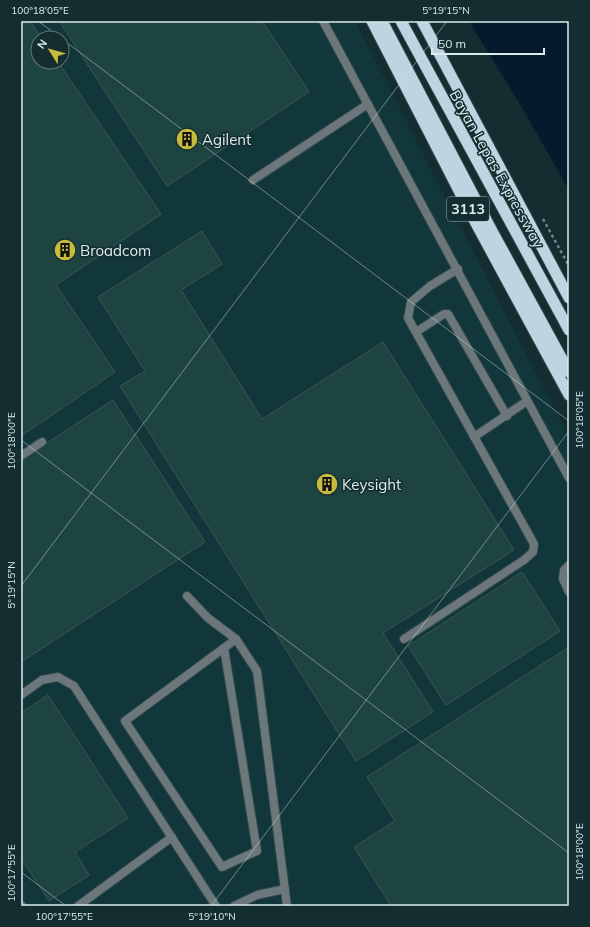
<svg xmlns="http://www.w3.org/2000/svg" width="590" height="927" font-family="Mulish,sans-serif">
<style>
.built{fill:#12373b;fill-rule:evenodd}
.water{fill:#051a2c}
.building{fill:#1d4440;stroke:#3c5652}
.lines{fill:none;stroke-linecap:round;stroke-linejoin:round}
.service-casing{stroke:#30484b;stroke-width:10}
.minor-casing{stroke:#30484b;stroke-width:10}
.trunk-casing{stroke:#30484b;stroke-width:13}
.path{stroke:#73878a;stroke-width:2.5;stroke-dasharray:3 3;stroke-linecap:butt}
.service{stroke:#6c777b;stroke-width:8}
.minor{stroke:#6c777b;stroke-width:8}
.trunk{stroke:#bed4e0;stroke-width:11}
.ticks{fill:none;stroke:#dcebed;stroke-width:1;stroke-opacity:0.45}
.labels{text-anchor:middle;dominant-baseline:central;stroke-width:3;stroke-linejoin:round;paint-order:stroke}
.shield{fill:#142d31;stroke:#a0b2b5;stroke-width:1}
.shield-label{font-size:14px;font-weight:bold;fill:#dcebed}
.poi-label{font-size:15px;fill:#dcebed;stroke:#142d31;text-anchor:start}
.street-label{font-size:15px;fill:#dcebed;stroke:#142d31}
.neatline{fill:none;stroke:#dcebed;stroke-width:1.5}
.ticks-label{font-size:10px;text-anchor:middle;fill:#dcebed}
</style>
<rect width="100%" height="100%" fill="#142d31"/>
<path class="built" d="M21,21H355L569,438V906H21ZM38,38H62V62H38Z"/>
<path class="water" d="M469,21H569V190L521,106Z"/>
<path class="building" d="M21,21H30L41,38H38V62H58L161,214L56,285L115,372L21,436Z
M59,21H262L309,92L167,186Z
M202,231L222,264L181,290L262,419L383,342L514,550L383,633L433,712L356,761L120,386L145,371L98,297Z
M113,400L205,542L21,662V460Z
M522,572L560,631L446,705L408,646Z
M569,647V906H391L354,847L395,821L367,777Z
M48,695L128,818L75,852L89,875L49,901L21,858V713Z"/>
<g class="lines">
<g class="service-casing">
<path id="service" d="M323,21L569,478
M253,180L368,104
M416,332L444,314H448L507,416
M474,437L527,401
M21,456L42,442
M569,565L564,570L563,579L569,592
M404,639L524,560L533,552L534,544L408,318L411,302L430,286L458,269
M224,648L257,851L222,867L125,721L224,648L236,639
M21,695L42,680L58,677L74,686L216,906
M21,905L22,906
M78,906L172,837
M234,906L257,895L285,889"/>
</g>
<g class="minor-casing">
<path id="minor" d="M187,596L208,618L236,639L257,671L287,906"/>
</g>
<g class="trunk-casing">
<path id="trunk" d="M372,21L472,216L569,395
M382,21L492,231L569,372
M401,21L569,330
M422,21L569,298"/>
</g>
<path class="path" d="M543,219L569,266"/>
<use href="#service" class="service"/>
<use href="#minor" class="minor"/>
<use href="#trunk" class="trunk"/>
</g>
<path class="ticks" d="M38,21L61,38M62,39L569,421M21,440L569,853M21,586L447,21M21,872L66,906M211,906L569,431"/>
<defs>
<g id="building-disc" transform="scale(1.15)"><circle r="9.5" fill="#c7bb3c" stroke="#142d31"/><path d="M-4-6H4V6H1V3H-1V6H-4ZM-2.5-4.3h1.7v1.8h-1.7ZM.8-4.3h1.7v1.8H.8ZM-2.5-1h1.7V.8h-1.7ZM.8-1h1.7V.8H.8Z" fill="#111"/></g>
</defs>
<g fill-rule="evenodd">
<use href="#building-disc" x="187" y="139"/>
<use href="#building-disc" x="65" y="250"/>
<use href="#building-disc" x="327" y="484"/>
</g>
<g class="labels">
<rect class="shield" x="447" y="197" width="42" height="24" rx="3"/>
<g class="shield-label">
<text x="468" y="209">3113</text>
</g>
<g class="poi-label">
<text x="202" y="139">Agilent</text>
<text x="80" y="250">Broadcom</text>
<text x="342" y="484">Keysight</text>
</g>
<g class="street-label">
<text transform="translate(497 169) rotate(61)">Bayan Lepas Expressway</text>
</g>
</g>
<rect width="590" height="927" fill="none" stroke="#142d31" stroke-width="44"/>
<g transform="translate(50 50) rotate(307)"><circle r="19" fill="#142d31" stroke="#64797c"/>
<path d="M0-3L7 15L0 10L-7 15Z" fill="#c7bb3c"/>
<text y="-6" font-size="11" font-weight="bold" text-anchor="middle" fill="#dcebed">N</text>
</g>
<path d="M432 48v6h112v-6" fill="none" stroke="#dcebed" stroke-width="2"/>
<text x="438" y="48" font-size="12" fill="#dcebed" stroke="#142d31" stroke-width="3" paint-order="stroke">50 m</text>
<rect x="22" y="22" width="546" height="883" class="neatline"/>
<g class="ticks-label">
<text x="40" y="14">100°18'05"E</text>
<text x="446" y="14">5°19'15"N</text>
<text transform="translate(579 420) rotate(-90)" y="4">100°18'05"E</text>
<text transform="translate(11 441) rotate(-90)" y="4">100°18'00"E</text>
<text transform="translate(11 585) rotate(-90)" y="4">5°19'15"N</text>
<text transform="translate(579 852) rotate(-90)" y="4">100°18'00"E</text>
<text transform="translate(11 873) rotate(-90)" y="4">100°17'55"E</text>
<text x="64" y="920">100°17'55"E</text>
<text x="212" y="920">5°19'10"N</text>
</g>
</svg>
